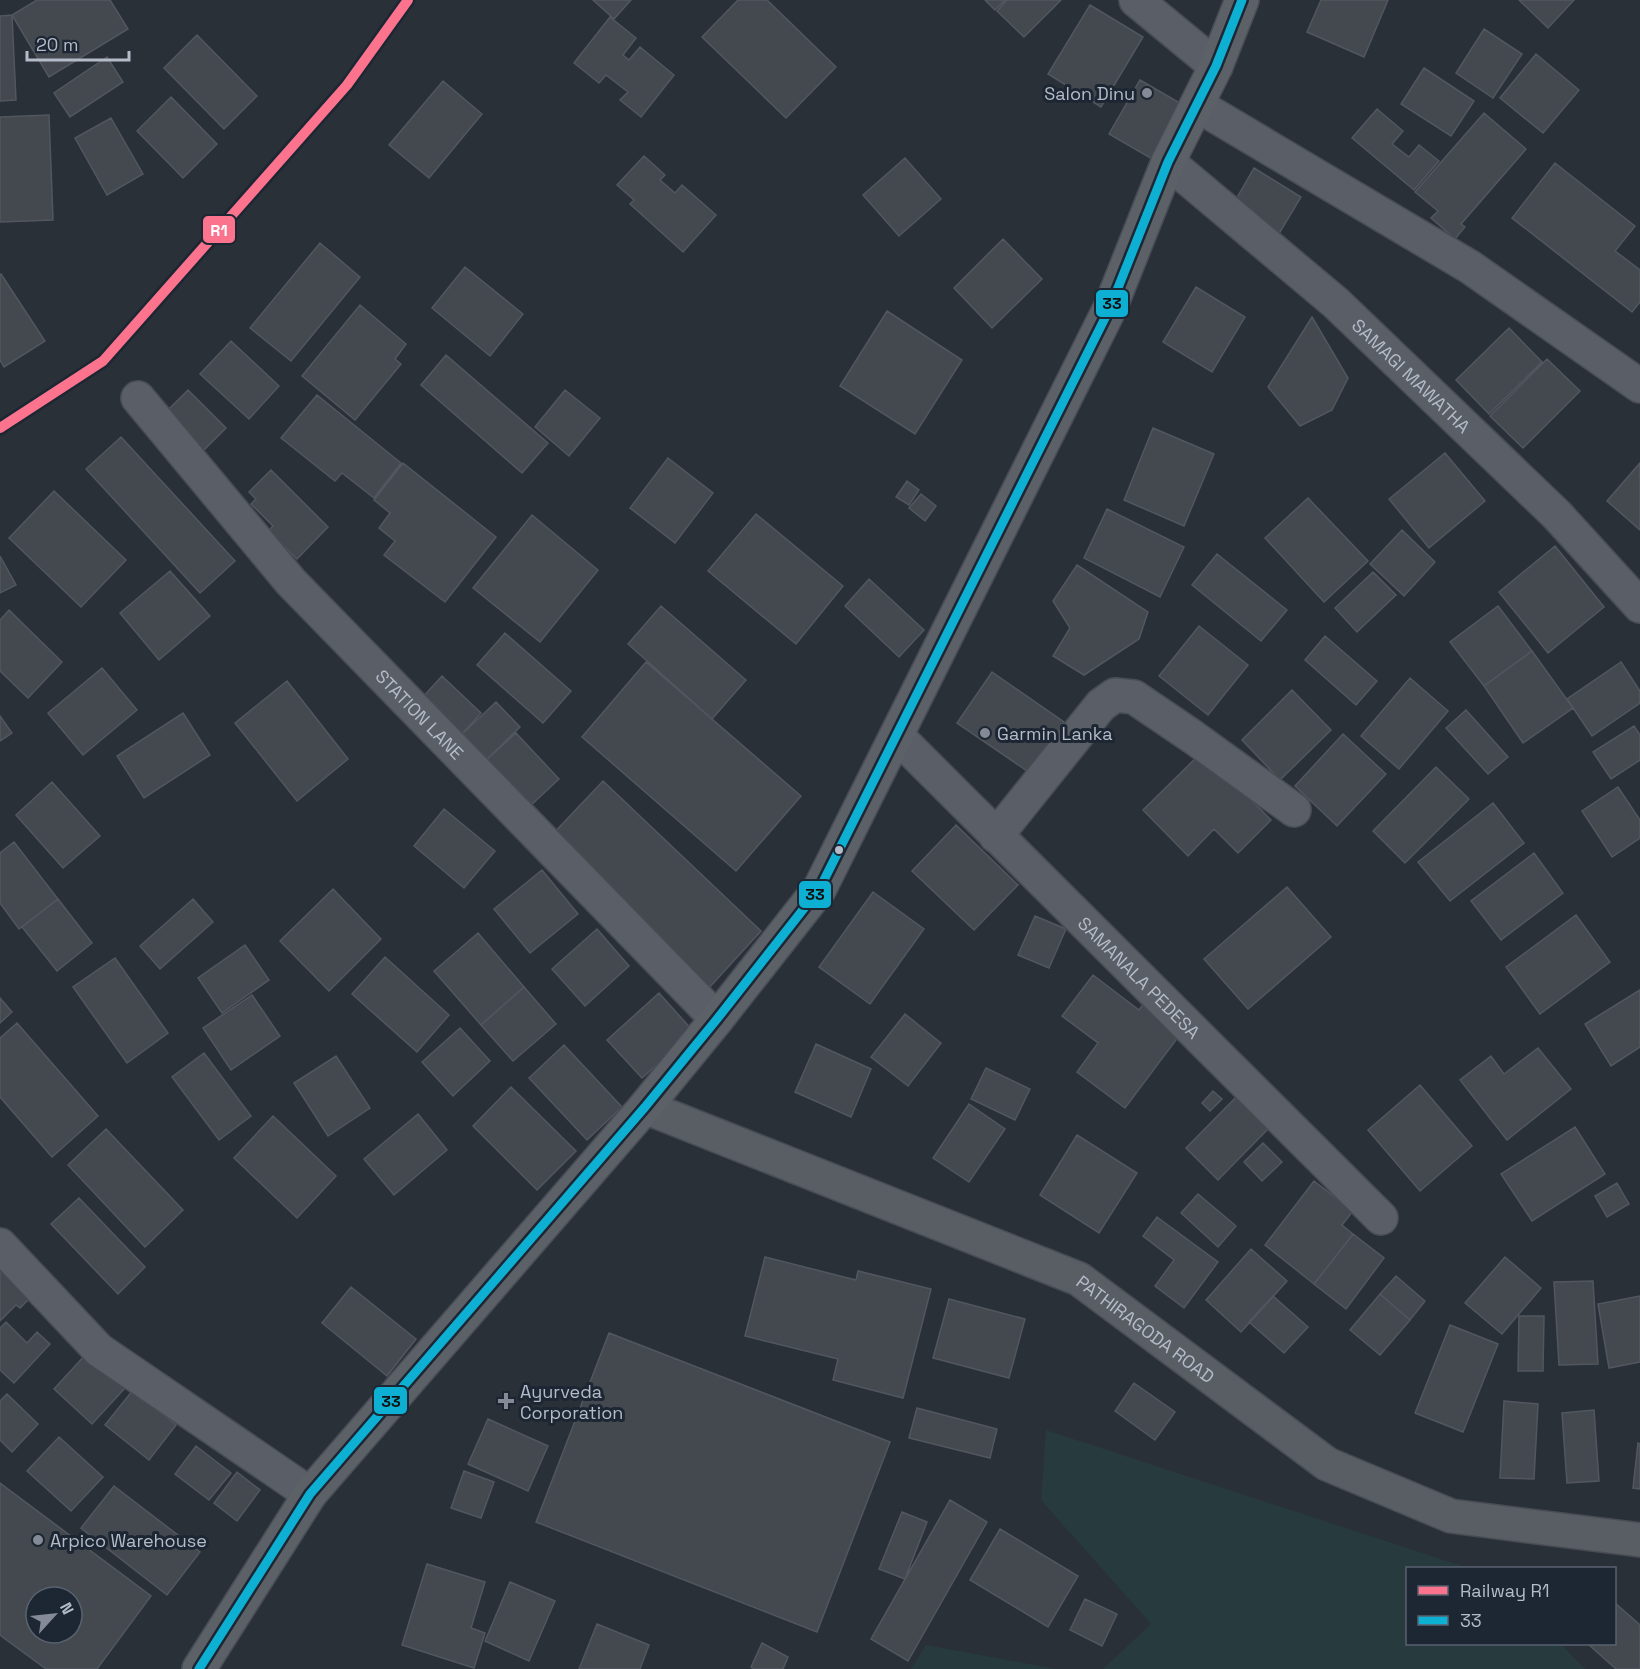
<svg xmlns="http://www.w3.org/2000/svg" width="1640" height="1669" font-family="'Space Grotesk',sans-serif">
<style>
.green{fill:#273a3e}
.building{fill:#444950;stroke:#52575f;stroke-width:1.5;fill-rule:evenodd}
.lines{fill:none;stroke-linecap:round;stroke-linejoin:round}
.street-casing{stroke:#484c53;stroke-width:36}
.secondary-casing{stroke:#484c53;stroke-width:36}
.primary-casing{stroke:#484c55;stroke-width:36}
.street{stroke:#5a5e66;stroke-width:33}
.secondary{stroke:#595d64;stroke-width:33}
.primary{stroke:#5c6168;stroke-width:33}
.bus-1-casing{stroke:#1d2633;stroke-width:14}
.bus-1{stroke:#0dafd3;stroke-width:9}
.rail-1-casing{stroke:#1d2633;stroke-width:15}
.rail-1{stroke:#fc738d;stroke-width:10}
.poi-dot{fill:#848b96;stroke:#1d2633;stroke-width:2}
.bus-dot{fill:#b4bcc9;stroke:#1d2633;stroke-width:2}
.labels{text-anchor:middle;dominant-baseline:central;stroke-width:6;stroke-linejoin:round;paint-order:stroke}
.poi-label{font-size:18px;fill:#b4bcc9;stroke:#1d2633;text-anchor:start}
.street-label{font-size:18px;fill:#b4bcc9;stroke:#1d2633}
.line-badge{stroke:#1d2633;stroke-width:2}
.badge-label{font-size:16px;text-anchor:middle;font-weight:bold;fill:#fff}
.pale-badge-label{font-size:16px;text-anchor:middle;font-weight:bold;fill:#111}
</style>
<rect width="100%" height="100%" fill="#2a3038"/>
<path class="green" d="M1046,1430L1468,1568H1408V1644H1561L1585,1669H1103L1151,1624L1041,1500Z
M926,1645L1056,1669H911Z"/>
<path class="building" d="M37,0H110L128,29L49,77L12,15Z
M593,0H631L614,19Z
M738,0H767L836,67L786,118L702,37Z
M985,0H1005L995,10Z
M1007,0H1061L1024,37L997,11Z
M1321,0H1388L1364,57L1307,32Z
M1519,0H1574L1548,28Z
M1090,5L1143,37L1101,107L1048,74Z
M12,15L16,100L0,101V16Z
M610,17L636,38L623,55L629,60L640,47L674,75L641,117L620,100L628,92L606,75L599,83L574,63Z
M1484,29L1522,54L1493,98L1456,73Z
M197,35L257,96L224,129L164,68Z
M1536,54L1579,90L1543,133L1500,98Z
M107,57L123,82L70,117L54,93Z
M1424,68L1474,101L1451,136L1401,104Z
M1140,80L1185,106L1154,160L1109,134Z
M443,81L482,114L429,178L389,145Z
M171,97L217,144L183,178L137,131Z
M1377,109L1403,131L1392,144L1409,157L1419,145L1439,161L1414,190L1352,138Z
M1484,113L1526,149L1461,224L1465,227L1455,239L1431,218L1438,211L1415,192Z
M49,115L53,220L0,222V117Z
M111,118L143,174L107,195L75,138Z
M644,156L665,175L660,180L675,193L682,185L716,215L683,252L630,204L634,200L617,185Z
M905,158L941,199L899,236L863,195Z
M1555,163L1635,226L1615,251L1640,270V302L1632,312L1512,218Z
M1254,168L1301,197L1277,237L1231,208Z
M1003,239L1042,279L992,328L954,288Z
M320,243L360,277L291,361L250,328Z
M465,267L523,314L490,356L432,308Z
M1,274L45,341L4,367L0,360V275Z
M1196,287L1245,317L1212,372L1163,342Z
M360,305L406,344L395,359L401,364L355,420L302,376Z
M887,311L962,360L915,434L840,386Z
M1312,317L1348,378L1332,410L1300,426L1268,387Z
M1509,328L1542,362L1489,414L1456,380Z
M231,341L279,386L249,419L200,374Z
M446,355L548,443L522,473L421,385Z
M1547,359L1580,391L1523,448L1490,416Z
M188,390L226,428L200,454L162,416Z
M565,390L600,418L569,456L535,427Z
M317,395L401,463L374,498L342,473L335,481L281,438Z
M1153,428L1214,454L1184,526L1124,500Z
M121,437L235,561L200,593L86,469Z
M1445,453L1485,501L1429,548L1389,499Z
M668,458L713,493L675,543L630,508Z
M403,463L496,537L445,602L384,555L395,541L379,528L390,513L374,500Z
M1640,463V530L1607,501Z
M271,470L328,527L297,559L268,531L273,526L251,504L256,499L249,492Z
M907,481L919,490L909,505L896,497Z
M54,491L126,560L81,607L9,538Z
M921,494L936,506L925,521L909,508Z
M1308,498L1368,561L1324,602L1265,538Z
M1107,509L1184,547L1160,597L1084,558Z
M756,514L843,586L796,644L708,571Z
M532,515L598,570L540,642L473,588Z
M1402,530L1435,562L1404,596L1370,564Z
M1555,546L1604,607L1548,653L1499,592Z
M1217,554L1287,610L1261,641L1192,585Z
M0,556L16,585L0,593Z
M1077,565L1148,612L1139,639L1084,675L1053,656L1070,628L1053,601Z
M170,571L210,616L159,660L120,613Z
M1373,572L1396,595L1357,632L1335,608Z
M869,579L924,630L899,657L845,606Z
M661,606L746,680L712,719L628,644Z
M1498,606L1532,651L1484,686L1450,642Z
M9,610L62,662L28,698L0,671V620Z
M1199,626L1248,665L1208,715L1159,676Z
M505,633L571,691L543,723L477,665Z
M1325,636L1377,681L1356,705L1305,660Z
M1532,651L1573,708L1523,743L1484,686Z
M646,662L801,796L736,871L582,737Z
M1621,662L1640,691V703L1592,736L1567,699Z
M102,668L137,710L83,755L48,713Z
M992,672L1064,722L1030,773L957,723Z
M442,676L481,713L460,736L421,699Z
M1410,678L1448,711L1399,769L1361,736Z
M287,681L348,759L297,801L235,723Z
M1292,690L1331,730L1280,780L1242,740Z
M496,702L520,727L485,761L460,736Z
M1466,710L1508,757L1488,774L1446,728Z
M183,713L210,755L144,798L117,756Z
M0,716L12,733L0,741Z
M1634,726L1640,735V760L1611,779L1593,752Z
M516,733L559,779L528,808L485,761Z
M1343,734L1386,774L1337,826L1295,786Z
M1203,751L1271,820L1238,853L1214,829L1188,856L1143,810Z
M1436,767L1469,799L1405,863L1373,831Z
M603,781L761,931L708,989L549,838Z
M52,782L100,836L63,868L16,815Z
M1618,787L1640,820V838L1612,857L1582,811Z
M1493,803L1524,843L1450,901L1418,862Z
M444,809L495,851L464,888L414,846Z
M956,825L1018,885L974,930L912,871Z
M14,842L58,899L19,929L0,903V853Z
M1534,853L1563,893L1501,940L1471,901Z
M542,870L578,914L530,953L494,909Z
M1287,887L1331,937L1248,1009L1204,959Z
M333,889L381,939L329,991L280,941Z
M873,892L924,929L870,1004L819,967Z
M58,899L92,943L57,971L22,927Z
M193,899L213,922L160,969L140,946Z
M1576,915L1610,962L1540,1014L1506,967Z
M1035,916L1066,929L1049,968L1018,955Z
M597,929L629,966L585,1006L552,969Z
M478,933L524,987L481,1025L434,971Z
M245,945L269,980L222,1013L198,978Z
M385,957L449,1015L417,1052L352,994Z
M115,958L168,1033L127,1063L73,987Z
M1093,975L1139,1010L1144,1003L1182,1032L1125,1108L1077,1072L1098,1043L1062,1016Z
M524,987L556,1024L513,1061L481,1025Z
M1640,990V1047L1611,1066L1585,1024Z
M659,993L694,1032L642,1078L607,1040Z
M252,995L280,1036L231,1070L203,1028Z
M0,998L12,1012L0,1023Z
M905,1014L941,1043L908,1086L871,1057Z
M17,1023L98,1116L52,1157L0,1097V1038Z
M460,1028L490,1061L453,1096L422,1062Z
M816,1044L871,1069L851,1117L795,1092Z
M564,1045L622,1107L587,1140L529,1078Z
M1538,1048L1571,1089L1507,1140L1460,1080L1491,1056L1504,1074Z
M204,1053L251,1116L219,1140L172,1077Z
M336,1056L370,1108L328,1136L294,1083Z
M986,1068L1030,1089L1015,1120L971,1099Z
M1420,1085L1472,1146L1420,1191L1368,1130Z
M511,1087L576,1151L537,1190L473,1126Z
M1213,1091L1222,1099L1210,1111L1202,1103Z
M1241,1092L1273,1124L1218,1180L1186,1148Z
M969,1104L1005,1129L969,1182L933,1158Z
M418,1114L447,1150L394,1195L364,1159Z
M273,1116L336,1176L297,1218L234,1158Z
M1575,1127L1605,1174L1532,1221L1501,1174Z
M106,1129L183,1210L145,1247L68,1165Z
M1077,1135L1137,1173L1099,1233L1040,1195Z
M1263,1143L1282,1162L1262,1181L1244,1162Z
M1314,1181L1353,1211L1342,1225L1353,1234L1314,1284L1265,1245Z
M1617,1183L1629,1204L1607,1217L1595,1196Z
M1198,1194L1236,1226L1218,1247L1181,1213Z
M79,1198L145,1267L118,1294L51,1224Z
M1157,1217L1218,1262L1184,1308L1155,1286L1174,1260L1143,1236Z
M1353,1234L1384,1258L1346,1309L1314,1284Z
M1251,1249L1287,1281L1241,1332L1206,1300Z
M765,1257L856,1280L858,1271L931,1289L903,1398L833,1380L838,1359L745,1336Z
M1505,1257L1541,1288L1502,1334L1465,1303Z
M0,1265L31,1297L20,1308L16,1305L0,1321Z
M1396,1276L1425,1301L1410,1320L1380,1294Z
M1593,1281L1598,1364L1559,1365L1554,1282Z
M351,1287L416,1339L387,1376L322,1323Z
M1380,1294L1410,1320L1380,1355L1350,1330Z
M1273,1296L1308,1327L1284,1353L1249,1322Z
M1640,1296V1362L1609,1368L1598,1304Z
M949,1299L1025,1319L1009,1378L933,1358Z
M1519,1316H1544L1543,1371H1518Z
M6,1322L27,1343L37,1332L50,1344L14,1383L0,1370V1328Z
M1450,1325L1498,1344L1463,1432L1415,1413Z
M609,1333L890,1442L817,1632L536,1522Z
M87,1353L125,1388L92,1424L54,1389Z
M1134,1383L1175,1412L1155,1440L1115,1411Z
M133,1390L176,1425L149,1460L105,1425Z
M7,1394L38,1424L12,1452L0,1440V1401Z
M1504,1401L1538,1404L1534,1479L1500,1478Z
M917,1408L997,1429L990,1458L909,1438Z
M1594,1410L1599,1481L1567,1483L1562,1413Z
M488,1419L548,1446L528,1491L468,1464Z
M59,1437L103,1477L71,1511L27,1471Z
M1638,1443L1640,1444V1489L1633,1488Z
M196,1446L231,1473L209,1500L175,1474Z
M464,1471L494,1482L481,1518L451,1508Z
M237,1472L260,1490L237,1521L214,1503Z
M0,1483L151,1596L97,1669H46L0,1635ZM36,1597H72V1633H36Z
M114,1486L200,1552L167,1595L81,1528Z
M950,1500L987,1522L908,1661L871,1639Z
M902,1512L927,1522L905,1579L879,1569Z
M1000,1529L1078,1576L1048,1627L970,1580Z
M427,1564L485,1582L471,1628L485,1633L474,1668L402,1645Z
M510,1582L555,1601L529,1661L485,1641Z
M1085,1599L1117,1614L1102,1646L1070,1630Z
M1614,1602L1640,1625V1669H1616L1588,1644H1614Z
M597,1624L649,1645L640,1669H579Z
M762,1643L788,1657L783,1669H754L751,1667Z"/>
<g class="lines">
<g class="street-casing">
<g id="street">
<path d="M1136,0L1216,66"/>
<path d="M1197,105L1470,267L1640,386"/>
<path id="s1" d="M1168,162L1336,303L1557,515L1640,606"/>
<path id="s2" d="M138,398L291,582L717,1019"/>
<path id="s3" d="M897,736L1381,1218"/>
<path d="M996,836L1101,705L1115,695L1134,697L1193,737L1294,810"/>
<path d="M0,1245L99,1350L310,1494"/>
</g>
</g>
<g class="secondary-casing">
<g id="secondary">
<path id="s4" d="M645,1107L1079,1279L1327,1464L1451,1516L1640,1540"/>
</g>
</g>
<g class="primary-casing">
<path id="primary" d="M199,1669L310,1494L645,1107L717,1019L820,888L1110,308L1168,162L1216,66L1242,0"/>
</g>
<use href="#street" class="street"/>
<use href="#secondary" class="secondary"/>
<use href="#primary" class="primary"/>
<g class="bus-1-casing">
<path id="bus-1" d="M199,1669L310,1494L645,1107L717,1019L820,888L1110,308L1168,162L1216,66L1242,0"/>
</g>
<use href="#bus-1" class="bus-1"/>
<g class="rail-1-casing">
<path id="rail-1" d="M0,428L103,361L347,85L408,0"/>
</g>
<use href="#rail-1" class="rail-1"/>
</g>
<g class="poi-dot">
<circle cx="1147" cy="93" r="6"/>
<circle cx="985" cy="733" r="6"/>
<path d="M503 1392h6v6h6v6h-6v6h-6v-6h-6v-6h6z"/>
<circle cx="38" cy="1540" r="6"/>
</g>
<circle class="bus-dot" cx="839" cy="850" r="5"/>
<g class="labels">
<g class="poi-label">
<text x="1135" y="93" text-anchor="end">Salon Dinu</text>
<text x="997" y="733">Garmin Lanka</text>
<text x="520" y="1391">Ayurveda<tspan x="520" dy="21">Corporation</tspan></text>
<text x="50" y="1540">Arpico Warehouse</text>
</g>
<g class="street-label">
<text stroke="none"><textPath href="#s1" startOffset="324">SAMAGI MAWATHA</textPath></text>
<text stroke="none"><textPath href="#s2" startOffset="424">STATION LANE</textPath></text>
<text stroke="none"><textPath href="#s3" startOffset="342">SAMANALA PEDESA</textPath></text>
<text stroke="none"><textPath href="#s4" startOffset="550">PATHIRAGODA ROAD</textPath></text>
</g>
</g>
<g class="line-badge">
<rect x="202" y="215" width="34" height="29" rx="6" fill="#fc738d"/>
<rect x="1095" y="289" width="34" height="29" rx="6" fill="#0dafd3"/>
<rect x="798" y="880" width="34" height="29" rx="6" fill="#0dafd3"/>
<rect x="373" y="1386" width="35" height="29" rx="6" fill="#0dafd3"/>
</g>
<g class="badge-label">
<text x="219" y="236">R1</text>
</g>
<g class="pale-badge-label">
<text x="1112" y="309">33</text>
<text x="815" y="900">33</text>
<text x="391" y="1407">33</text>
</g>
<rect x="1406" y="1567" width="210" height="78" fill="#1d2633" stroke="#59626f" stroke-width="1.5"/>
<rect x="1418" y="1586" width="30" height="9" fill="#fc738d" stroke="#59626f" stroke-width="1.5"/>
<text x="1460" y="1597" font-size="18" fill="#b4bcc9">Railway R1</text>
<rect x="1418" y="1616" width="30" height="9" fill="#0dafd3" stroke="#59626f" stroke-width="1.5"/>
<text x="1460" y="1627" font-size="18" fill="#b4bcc9">33</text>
<g transform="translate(54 1615) rotate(63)"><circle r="28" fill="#1d2633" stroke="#59626f" stroke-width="1.5"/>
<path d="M0-4.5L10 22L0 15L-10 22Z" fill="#848b96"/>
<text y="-9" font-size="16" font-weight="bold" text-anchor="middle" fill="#b4bcc9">N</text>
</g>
<path d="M27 51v9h102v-9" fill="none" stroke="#b4bcc9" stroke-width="3"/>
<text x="36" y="51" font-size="18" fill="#b4bcc9" stroke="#1d2633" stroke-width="4.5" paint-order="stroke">20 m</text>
</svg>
